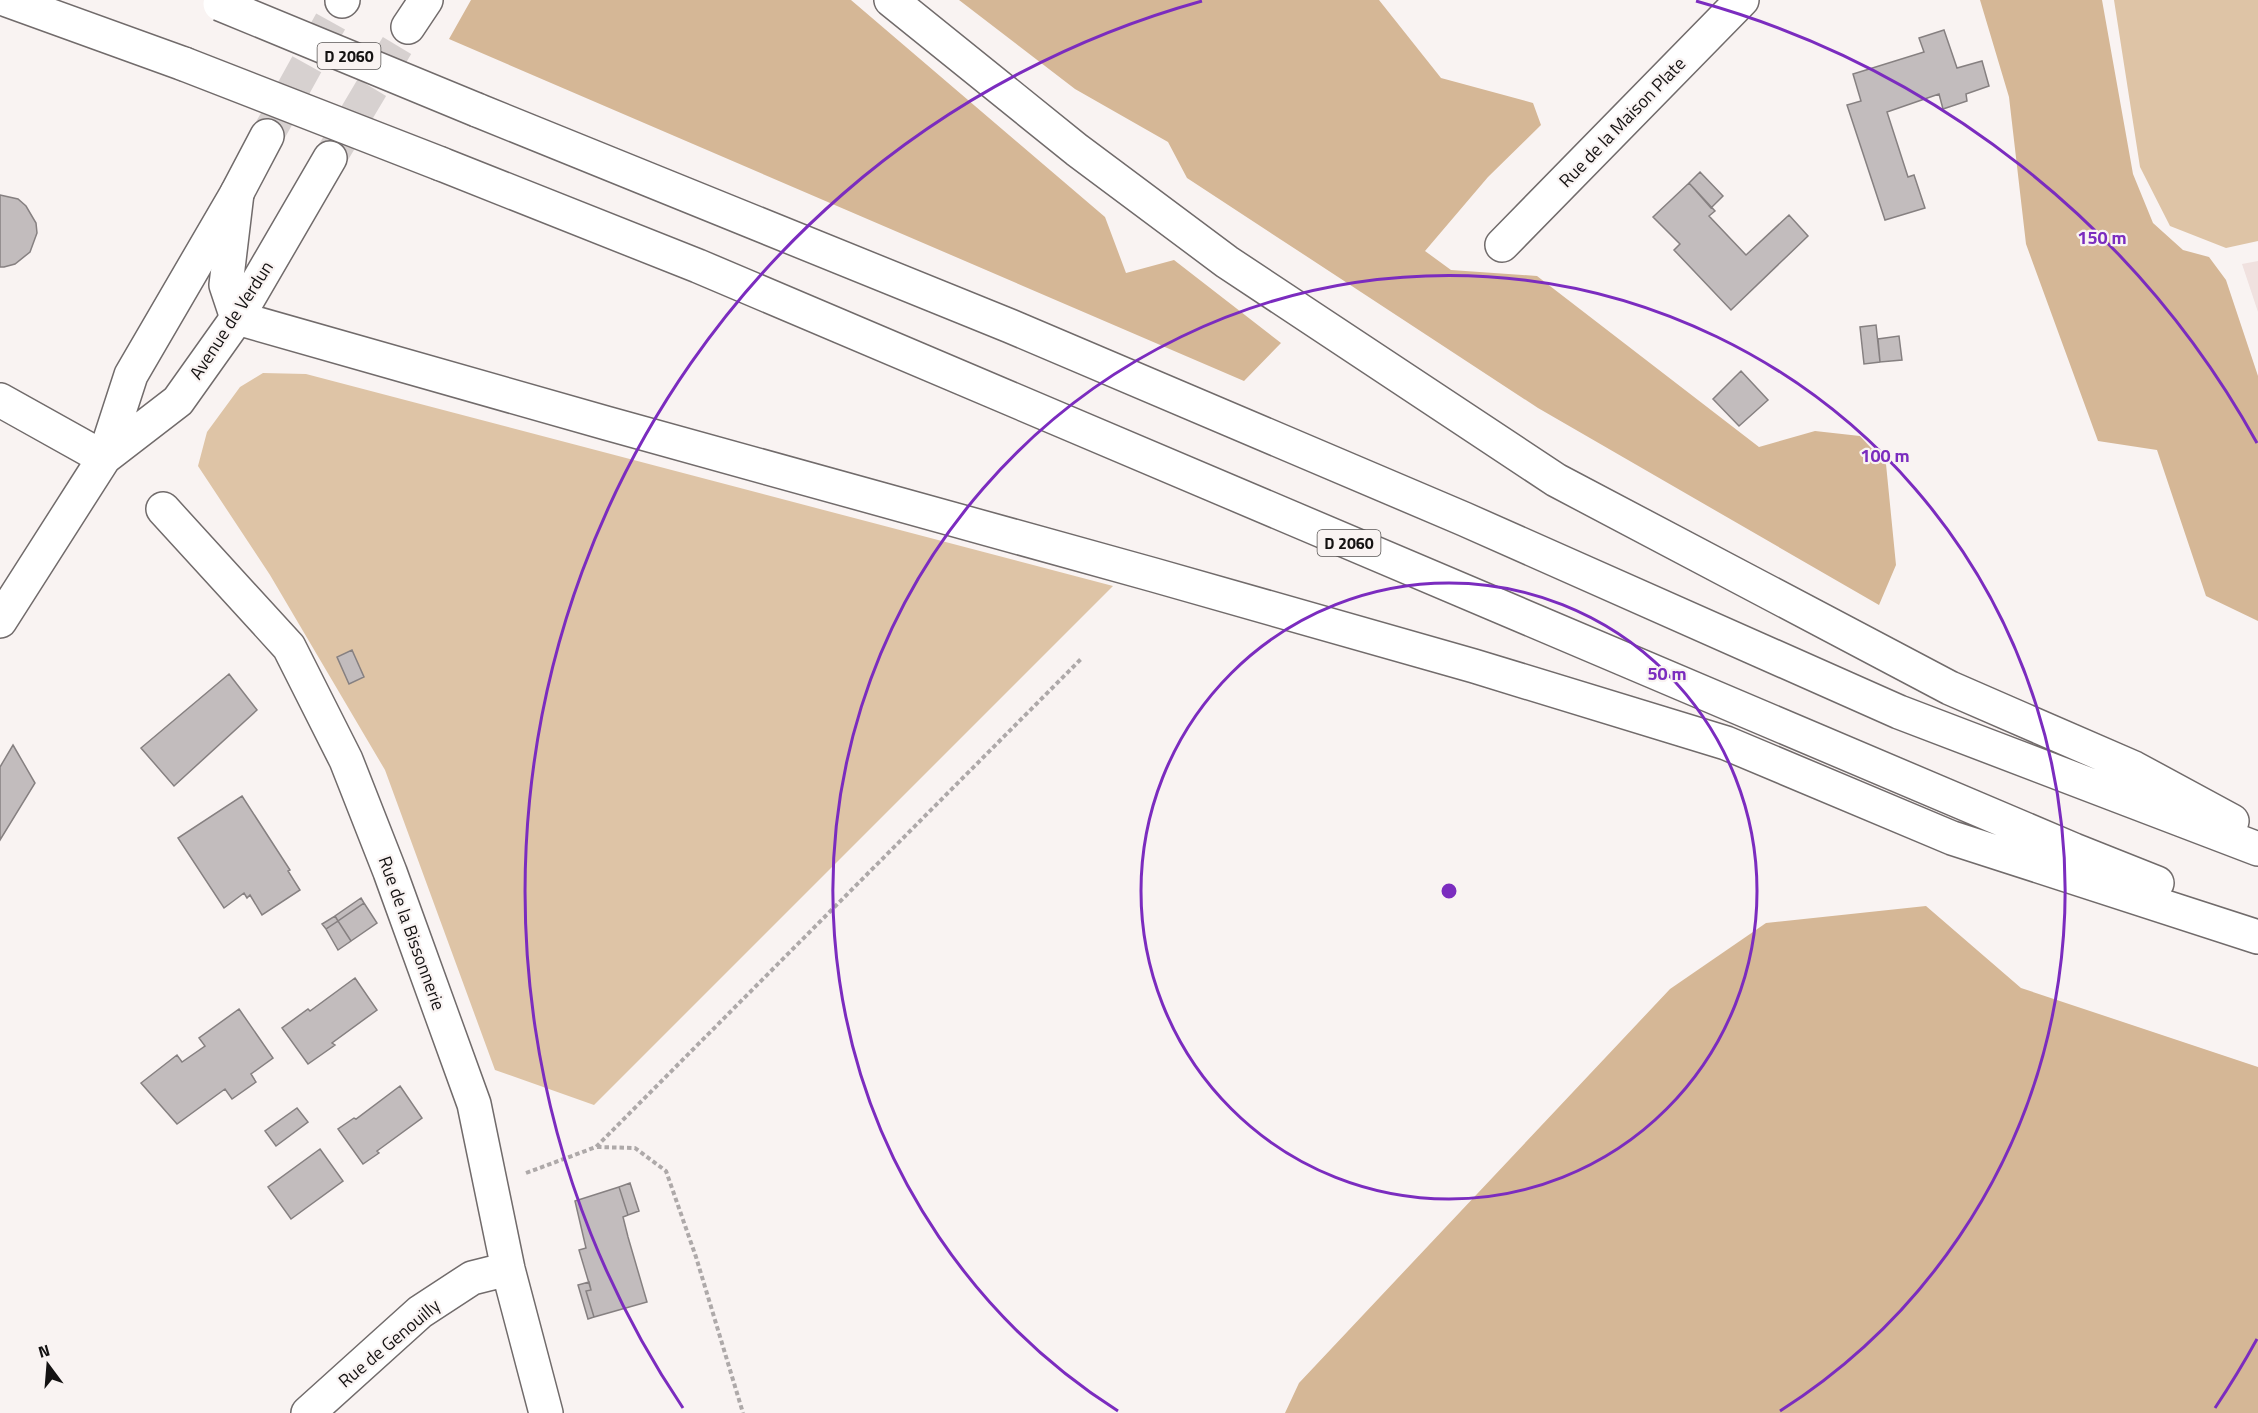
<svg xmlns="http://www.w3.org/2000/svg" width="2258" height="1413" font-family="'Titillium Web',sans-serif">
<style>
.built{fill:#f0e1df}
.green{fill:#dec4a6}
.forest{fill:#d5b796}
.building{fill:#c2bcbd;stroke:#868081;stroke-width:1.5}
.lines{fill:none;stroke-linecap:round;stroke-linejoin:round}
.major-tunnel{stroke:#d7d1d0;stroke-width:33;stroke-dasharray:33 16;stroke-linecap:butt}
.minor-casing{stroke:#716b6b;stroke-width:36}
.major-casing{stroke:#716b6b;stroke-width:36}
.highway-casing{stroke:#716b6b;stroke-width:36}
.path{stroke:#aea9a9;stroke-width:4;stroke-dasharray:4.5 3;stroke-linecap:butt}
.minor{stroke:#fff;stroke-width:33}
.major{stroke:#fff;stroke-width:33}
.highway{stroke:#fff;stroke-width:33}
.highway-bridge-casing{stroke:#716b6b;stroke-width:36;stroke-linecap:butt}
.highway-bridge{stroke:#fff;stroke-width:33}
.ring{fill:none;stroke:#7b2cbf;stroke-width:3}
.labels{text-anchor:middle;dominant-baseline:central;stroke-width:4.5;stroke-linejoin:round;paint-order:stroke}
.shield{fill:#f9f3f2;stroke:#595655;stroke-width:1.5}
.shield-label{font-size:16px;font-weight:bold;fill:#141212}
.street-label{font-size:18px;fill:#141212;stroke:#f9f3f2}
.centre{fill:#7b2cbf;stroke:#f9f3f2;stroke-width:3}
.ring-label{font-size:18px;text-anchor:middle;font-weight:bold;fill:#7b2cbf;stroke:#f9f3f2;stroke-width:4.5;stroke-linejoin:round;paint-order:stroke}
</style>
<rect width="100%" height="100%" fill="#f9f3f2"/>
<path class="built" d="M2258,261V312L2242,264Z"/>
<path class="green" d="M2114,0H2258V241L2226,248L2170,226L2140,167Z
M263,373L306,374L1113,586L594,1105L495,1070L385,770L270,575L198,466L207,432L240,387Z"/>
<path class="forest" d="M471,0H851L1105,217L1126,273L1174,260L1281,343L1244,381L449,39Z
M959,0H1379L1441,78L1533,103L1541,125L1488,177L1425,251L1451,270L1537,276L1759,447L1815,431L1860,436L1886,464L1896,565L1879,605L1538,408L1187,178L1168,142L1075,89Z
M1980,0H2102L2133,174L2153,223L2183,250L2209,257L2226,280L2258,376V621L2206,596L2157,450L2098,441L2026,244L2009,97Z
M1926,906L2021,988L2258,1067V1413H1285L1299,1383L1670,989L1766,923Z"/>
<path class="building" d="M1944,30L1957,68L1982,61L1989,86L1966,94L1967,101L1943,109L1939,94L1887,112L1908,177L1914,175L1925,208L1885,220L1847,105L1861,101L1853,74L1924,52L1919,38Z
M1700,172L1723,196L1711,208L1689,183Z
M1689,183L1715,211L1709,216L1746,255L1789,215L1808,236L1731,310L1674,250L1680,244L1653,217Z
M0,195L18,199L26,206L36,223L37,233L30,252L15,264L4,267H0Z
M1876,325L1880,362L1864,364L1860,327Z
M1899,336L1902,360L1880,362L1878,339Z
M1741,371L1768,400L1739,426L1713,399Z
M352,650L364,677L349,684L337,657Z
M229,674L257,710L174,786L141,748Z
M13,745L35,783L0,840V767Z
M242,796L290,870L288,871L300,890L262,915L250,895L247,898L244,893L224,908L178,838Z
M361,898L364,903L338,921L335,916Z
M364,903L377,923L351,941L338,921Z
M335,916L338,921L326,929L322,924Z
M338,921L351,941L338,950L326,929Z
M355,978L377,1010L332,1043L335,1045L308,1064L282,1028L308,1009L310,1011Z
M239,1009L273,1058L251,1074L256,1082L232,1099L225,1089L177,1124L141,1083L177,1055L182,1062L205,1046L199,1038Z
M400,1086L422,1118L377,1151L379,1153L363,1164L338,1129L354,1118L356,1119Z
M297,1108L308,1122L276,1146L265,1131Z
M320,1149L343,1181L291,1219L268,1187Z
M630,1183L639,1211L628,1215L619,1187Z
M619,1187L628,1215L623,1217L628,1237L647,1302L594,1317L586,1291L591,1290L579,1250L586,1248L575,1201Z
M589,1282L591,1290L586,1291L594,1317L588,1319L578,1285Z"/>
<g class="lines">
<path class="major-tunnel" d="M267,136L342,1
M330,158L408,27"/>
<g class="minor-casing">
<path id="minor" d="M1502,245L1742,0
M163,509L289,647L346,760L390,872L474,1104L508,1269L546,1413
M308,1413L420,1312L472,1278L508,1269"/>
</g>
<g class="major-casing">
<path id="major" d="M342,1L343,0
M408,27L426,0
M104,458L178,401L237,318L330,158
M0,621L104,458L131,375L237,193L267,136"/>
</g>
<g class="highway-casing">
<path id="highway" d="M7,0L184,64
M891,0L1077,150L1227,262L1556,480L1950,688L2134,768L2232,821
M477,110L1010,326L1464,519L1899,712L2258,849
M441,164L698,266L2074,850L2157,883
M237,193L226,285L237,318L606,423L1154,575L1474,666L1726,743L1952,838L2258,937
M0,400L104,458"/>
</g>
<path class="path" d="M597,1147L635,1148L666,1171L696,1257L743,1413
M526,1173L596,1147L1081,659"/>
<use href="#minor" class="minor"/>
<use href="#major" class="major"/>
<use href="#highway" class="highway"/>
<g class="highway-bridge-casing">
<path id="highway-bridge" d="M220,4L477,110
M184,64L441,164"/>
</g>
<use href="#highway-bridge" class="highway-bridge"/>
</g>
<g class="ring">
<circle cx="1449" cy="891" r="308"/>
<path d="M1118 1411A616 616 0 1 1 1780 1411"/>
<path d="M2257 1339A924 924 0 0 1 2215 1408M683 1408A924 924 0 0 1 1202 1M1696 1A924 924 0 0 1 2257 443"/>
</g>
<g class="labels">
<g class="shield">
<rect x="317.5" y="43" width="63" height="26" rx="4.5"/>
<rect x="1317.5" y="530" width="63" height="26" rx="4.5"/>
</g>
<g class="shield-label">
<text x="349" y="56">D 2060</text>
<text x="1349" y="543">D 2060</text>
</g>
<g class="street-label">
<text transform="translate(1622 122) rotate(-46)">Rue de la Maison Plate</text>
<text transform="translate(231 320) rotate(-57)">Avenue de Verdun</text>
<text transform="translate(412 933) rotate(70)">Rue de la Bissonnerie</text>
<text transform="translate(389 1343) rotate(-40)">Rue de Genouilly</text>
</g>
</g>
<circle cx="1449" cy="891" r="9" class="centre"/>
<g class="ring-label">
<text x="2102" y="244">150 m</text>
<text x="1885" y="462">100 m</text>
<text x="1667" y="680">50 m</text>
</g>
<g transform="translate(48 1365) rotate(344)" stroke="#f9f3f2" stroke-width="4.5" paint-order="stroke">
<path d="M0-4.5L10 22L0 15L-10 22Z" fill="#141212"/>
<text y="-9" font-size="16" font-weight="bold" text-anchor="middle" fill="#141212">N</text>
</g>
</svg>
